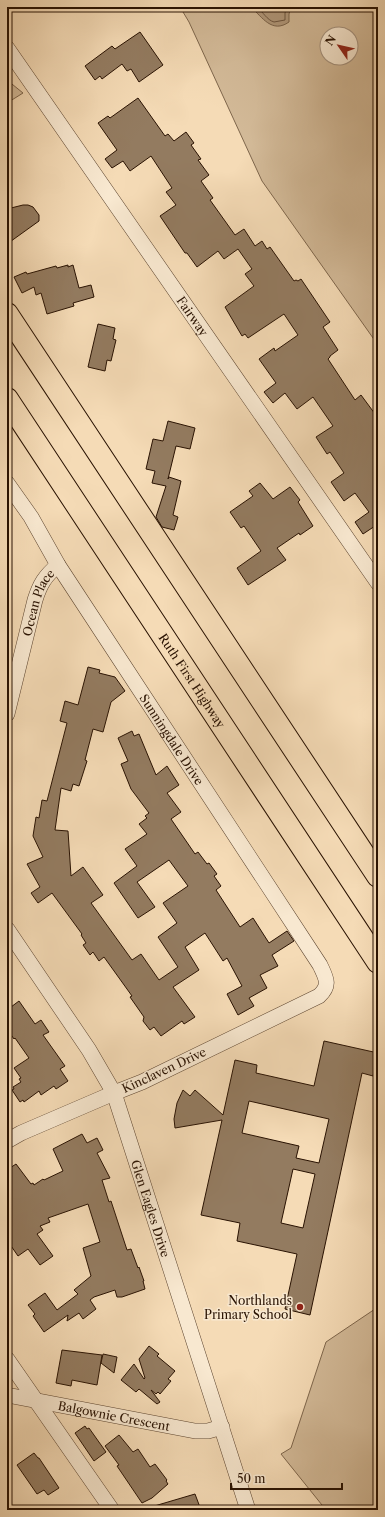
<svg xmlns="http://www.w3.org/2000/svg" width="385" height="1517" font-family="'Libre Caslon Text',serif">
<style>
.green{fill:#d2b997;stroke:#7e664c;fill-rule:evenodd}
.water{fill:#b09779;stroke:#7a6249}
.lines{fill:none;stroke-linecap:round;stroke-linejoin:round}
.shore{stroke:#6c543e;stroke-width:1}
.building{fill:#937b60;stroke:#291202;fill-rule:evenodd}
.minor-casing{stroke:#5c442f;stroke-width:16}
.motorway-casing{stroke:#291202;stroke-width:24}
.minor{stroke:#f8e8d0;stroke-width:15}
.motorway{stroke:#f5dbb6;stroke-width:22}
.poi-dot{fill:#8f2418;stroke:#f8e8d0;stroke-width:1.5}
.labels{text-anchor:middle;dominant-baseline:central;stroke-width:3;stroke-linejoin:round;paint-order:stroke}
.street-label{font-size:12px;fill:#291202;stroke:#f8e8d0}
.poi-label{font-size:12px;fill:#291202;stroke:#f8e8d0;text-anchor:end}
</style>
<rect width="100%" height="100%" fill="#f5dbb6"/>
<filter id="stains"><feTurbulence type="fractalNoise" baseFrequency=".005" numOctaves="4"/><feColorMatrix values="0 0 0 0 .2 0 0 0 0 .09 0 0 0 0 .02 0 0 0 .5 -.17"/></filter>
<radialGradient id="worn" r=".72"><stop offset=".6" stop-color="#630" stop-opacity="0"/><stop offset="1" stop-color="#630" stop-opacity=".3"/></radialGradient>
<path class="green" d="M180,7H378V345L262,181L189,22ZM327,34H351V58H327Z
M7,80L23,93L7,103Z
M378,1307V1510H326L281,1454L291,1448L326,1342Z"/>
<path class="water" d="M251,7H291L289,14V22C272,34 262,17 251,7Z"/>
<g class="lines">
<path class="shore" d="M257,7C263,12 267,20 274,22L285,20V13L287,7"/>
</g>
<path class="building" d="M140,32L163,65L139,82L131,69L127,71L122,64L102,79L100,76L95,80L85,66L112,46L115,49Z
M138,98L165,136L168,134L174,141L186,132L194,143L191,145L201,159L198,160L209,175L201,181L213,198L210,200L235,235L244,229L255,246L262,241L267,249L270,247L294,281L296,280L298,281L301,279L330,322L323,327L338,350L330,356V357L328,359L355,400L361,395L378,418V524L363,534L355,522L369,512L355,493L344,501L331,482L344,473L330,452L327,454L316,437L333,426L313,397L297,409L285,393L273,403L264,392L276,383L259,359L274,348L275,351L298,335L284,314L248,338L245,334L242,336L225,307L254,286L245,274L252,269L238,249L224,259L218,251L197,267L187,253H185L160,216L176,205L166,192L172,188L151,156L130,171L123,161L112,168L105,159L117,150L98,123L108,116L110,118Z
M23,205H28L33,207L39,215V221L7,244V209Z
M68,265V267L73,265L79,288L91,285L94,297L73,303L74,306L47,314L41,293L36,295L34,287L22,293L14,277L26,272L27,274L56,266L57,268Z
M98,324L115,328L113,339L116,340L111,361L107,360L105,371L88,367Z
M168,421L195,428L190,449L176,446L168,479L169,477L181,481L173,515L178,517L174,530L162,527L156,517L166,486L152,483L155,471L146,469L153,439L163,441Z
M260,483L273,499L290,487L300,500L298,502L313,526L300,535L299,533L277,548L286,560L248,585L237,568L261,551L244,526L241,528L230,512L253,496L249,491Z
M88,667L100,670L99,673L115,677L125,691L111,702L103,732L93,729L85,760L87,761L79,786L73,784L71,791L61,788L55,830L68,831L71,876L83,867L103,895L91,903L132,960L141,954L159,980L178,967L158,937L177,923L163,903L188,886L169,860L137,882L155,907L138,918L114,883L137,866L125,849L147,834L139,824L147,818L145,816L149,813L131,789L121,764L128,761L118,738L132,731L134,736L139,734L156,775L167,766L179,785L167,793L181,812L171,819L195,854L198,852L207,864L209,863L217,874L214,876L221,886L216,890L240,927L253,918L269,943L287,931L294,941L272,955L278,966L260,975L267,988L249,998L254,1006L238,1015L227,994L242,986L227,958L223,961L205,933L185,947L199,970L173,987L195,1017L184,1024L182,1021L161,1036L154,1027L150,1030L143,1021L144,1017L130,997L132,996L104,957L99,961L93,952L90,955L83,945L86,943L81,935L82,934L52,893L38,903L31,893L40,887L27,864L43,857L33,836L36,817L39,818L42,800L47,801L67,723L60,721L65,701L78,705Z
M19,1001L35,1024L41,1020L49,1032L43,1035L65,1066L60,1069L68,1081L56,1089L54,1086L41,1095L39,1091L24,1102L23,1100L20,1102L12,1090L14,1089L13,1087L21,1082L19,1079L21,1078L14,1068L29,1058L15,1038L14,1039L7,1029V1010Z
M324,1041L378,1053L373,1076L362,1073L310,1315L285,1309L297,1254L237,1241L240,1223L201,1215L222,1120L175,1128L174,1119L177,1103L183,1090L190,1096L195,1090L223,1115L235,1060L257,1065L256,1073L314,1086ZM249,1101L329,1119L319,1163L296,1158L299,1146L242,1133ZM293,1169L315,1174L303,1228L281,1223Z
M82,1134L87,1143L97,1138L103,1150L97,1153L110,1178L102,1180L109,1202L111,1201L127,1250L131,1249L138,1268L139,1267L144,1281H143L145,1289L122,1297H117L115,1290L94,1297L90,1300L96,1309L83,1319L79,1313L67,1321L68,1315L44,1332L33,1316L35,1314L28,1305L45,1293L57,1310L78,1294L74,1290L91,1276L83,1248L100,1242L88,1204L48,1218L50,1222L40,1226L43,1230L37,1234L53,1256L40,1265L28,1249L18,1256L7,1240V1170L16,1164L31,1184L33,1183L34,1185L43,1179L44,1180L63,1171L53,1149Z
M149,1346L159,1354L157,1356L175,1371L168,1379L171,1381L160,1394L158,1392L156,1394L151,1390L160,1402L157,1404L139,1389L136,1392L121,1380L134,1364L144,1379L145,1378L139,1359Z
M62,1350L102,1355L97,1385L72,1380L71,1386L56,1383Z
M103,1354L117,1357L114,1373L101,1363Z
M85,1426L87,1429L89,1428L106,1452L94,1461L75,1433Z
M119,1435L133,1452L138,1449L150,1467L155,1464L167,1480L166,1481L168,1484L152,1498L142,1503L117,1466L119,1465L105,1446Z
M34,1453L38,1458H39L59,1488L48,1495L44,1490L37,1494L17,1465Z
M195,1494L201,1510H151V1507Z"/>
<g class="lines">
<g class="minor-casing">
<g id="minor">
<path id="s1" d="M7,48L378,583"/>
<path id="s2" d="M7,483L31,517L58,565L320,965C326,978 331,985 319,996L142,1082L114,1093L21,1133L7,1141"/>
<path id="s3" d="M7,714L35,600C40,584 45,576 58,565"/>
<path id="s4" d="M7,929L89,1050L114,1093L248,1510"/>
<path d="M7,1359L112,1510"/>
<path id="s5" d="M7,1395L195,1431H208L222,1427"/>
</g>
</g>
<g class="motorway-casing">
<g id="motorway">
<path d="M7,314L378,876"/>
<path id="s6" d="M7,399L378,962"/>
</g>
</g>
<use href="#minor" class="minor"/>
<use href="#motorway" class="motorway"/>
</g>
<circle class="poi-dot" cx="300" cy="1307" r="4"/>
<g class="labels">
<g class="street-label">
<text stroke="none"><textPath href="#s1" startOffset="326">Fairway</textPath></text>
<text stroke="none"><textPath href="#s3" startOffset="116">Ocean Place</textPath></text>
<text stroke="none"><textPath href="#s6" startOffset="337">Ruth First Highway</textPath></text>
<text stroke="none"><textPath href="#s2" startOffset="305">Sunningdale Drive</textPath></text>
<text transform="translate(164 1070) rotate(-25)">Kinclaven Drive</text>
<text stroke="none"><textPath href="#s4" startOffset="317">Glen Eagles Drive</textPath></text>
<text stroke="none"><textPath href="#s5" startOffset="109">Balgownie Crescent</textPath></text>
</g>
<g class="poi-label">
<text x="292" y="1300">Northlands<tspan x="292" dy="14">Primary School</tspan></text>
</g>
</g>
<rect width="385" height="1517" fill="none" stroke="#f5dbb6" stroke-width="24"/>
<rect x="8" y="8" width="369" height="1501" fill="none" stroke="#291202" stroke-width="2"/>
<rect x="12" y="12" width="361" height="1493" fill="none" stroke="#291202"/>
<g transform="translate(339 46) rotate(304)"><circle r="19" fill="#f8e8d0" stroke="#a5927e"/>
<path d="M0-3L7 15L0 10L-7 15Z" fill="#8f2418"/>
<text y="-6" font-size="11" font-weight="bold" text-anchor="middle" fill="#291202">N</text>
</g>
<path d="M231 1483v6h111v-6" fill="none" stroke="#291202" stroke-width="2"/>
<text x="237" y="1483" font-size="12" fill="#291202" stroke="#f8e8d0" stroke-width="3" paint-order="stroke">50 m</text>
<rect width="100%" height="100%" filter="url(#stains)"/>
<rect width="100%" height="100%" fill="url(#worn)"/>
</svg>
